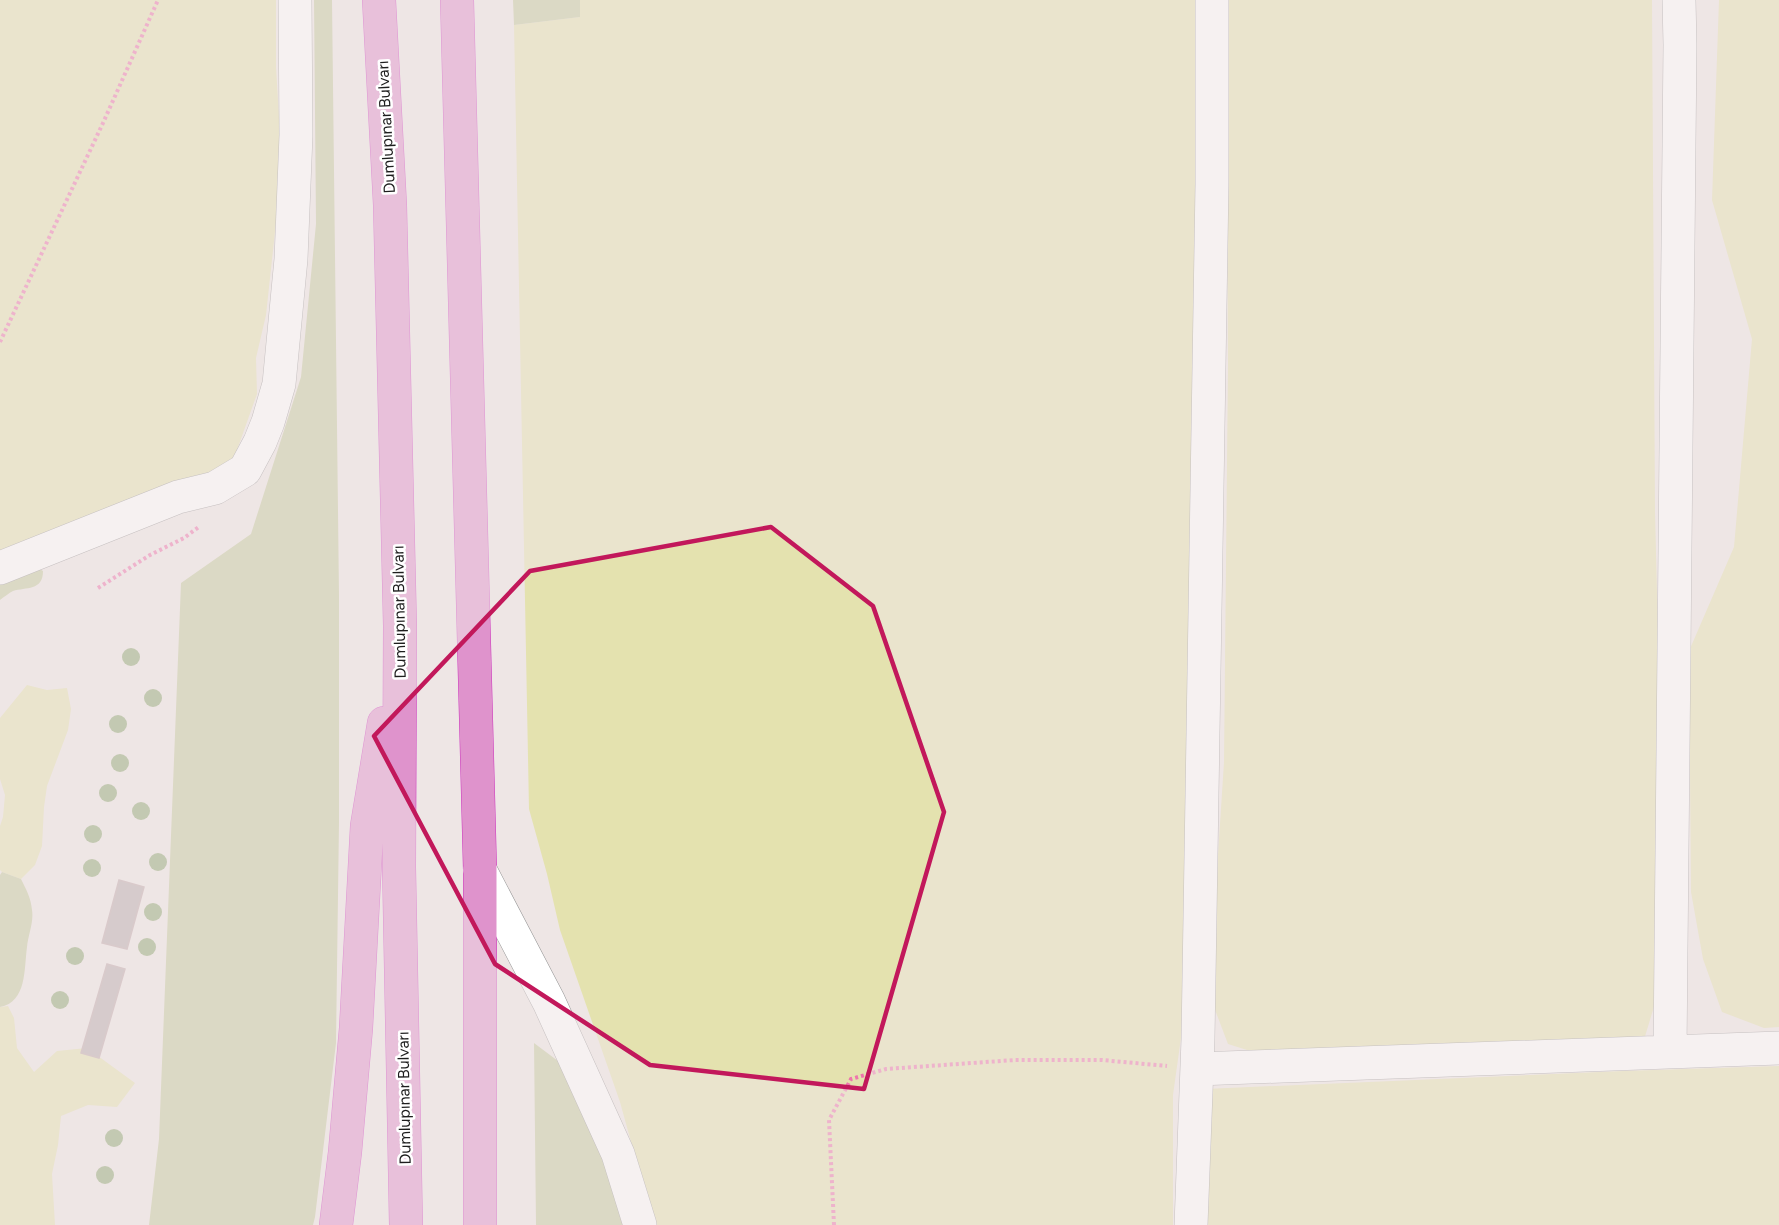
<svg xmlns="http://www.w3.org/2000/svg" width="1779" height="1225" font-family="Figtree,sans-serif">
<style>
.grass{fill:#e4e2af}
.forest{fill:#c4ca9d}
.building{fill:#b8abad;stroke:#bfa9ab;stroke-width:1.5}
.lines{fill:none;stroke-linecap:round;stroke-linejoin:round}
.minor-casing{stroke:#959595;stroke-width:34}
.highway-casing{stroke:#cc33bd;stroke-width:34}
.path{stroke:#ee76ad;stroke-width:4;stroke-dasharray:3 3;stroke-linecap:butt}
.minor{stroke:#fff;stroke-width:33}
.highway{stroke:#df93cc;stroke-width:33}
.tree{fill:#8fa773}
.marked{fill:none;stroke:#c2185b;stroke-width:4.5;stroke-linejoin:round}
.labels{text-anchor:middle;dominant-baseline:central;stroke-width:5;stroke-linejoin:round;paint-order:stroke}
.street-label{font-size:16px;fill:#1e1e1e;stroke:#fff}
</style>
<rect width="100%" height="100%" fill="#eee6e5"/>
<path class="grass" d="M0,0H276V67L282,167L266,315L256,358L257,394L232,464L0,564Z
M580,0H1197L1198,916L1173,1095V1225H654L620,1102L560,930L547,874L529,809L514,25L580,17Z
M1226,0H1652L1655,512L1663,833V977L1643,1043L1266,1056L1228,1044L1209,994L1224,762L1228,365Z
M1719,0H1779V1027L1764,1028L1722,1012L1703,959L1691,892L1689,651L1734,547L1752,339L1712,200Z
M27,685L47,690L67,688L71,709L68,730L47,786L44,807L42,846L35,865L21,879L2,872L0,870V826L3,817L5,795L0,779V718Z
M8,1006L14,1018L17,1048L34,1072L57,1051L87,1048L135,1083L117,1107L88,1105L61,1116L58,1145L52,1174L55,1225H0V1007Z
M1779,1066V1225H1207L1205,1089L1623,1071Z"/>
<path class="forest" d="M314,0H332L339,596V822L336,1043L315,1217L313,1225H149L159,1139L181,583L251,534L301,377L316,224Z
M513,0H580V17L514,25Z
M38,568L43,571C43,591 26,587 13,591C9,593 4,597 0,600V581Z
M2,872L21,879C26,889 31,898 32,910C34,922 28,935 27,947C24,969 27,1002 0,1007V875Z
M534,1043L562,1064L608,1169L628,1225H536Z"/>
<path class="building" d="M119,880L144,887L127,949L102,943Z
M107,964L125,969L99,1058L81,1053Z"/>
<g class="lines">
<g class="minor-casing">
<path id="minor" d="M0,568L178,497L215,488L245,470L260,442L268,422L279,384L291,259L296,135L295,0
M480,870L549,1002L618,1154L640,1225
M1670,1052L1680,45L1679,0
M1197,1069L1779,1048
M1191,1225L1198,1039L1212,184V0"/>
</g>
<g class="highway-casing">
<path id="highway" d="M379,0L390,205L400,626L399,867L406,1225
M457,0L480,870V1225
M336,1225L345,1152L356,1028L367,826L384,723"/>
</g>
<path class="path" d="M0,342L103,123L158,0
M98,588L150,555L184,538L200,526
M834,1225L829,1120L851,1079L886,1069L1015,1060H1102L1167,1066"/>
<use href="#minor" class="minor"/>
<use href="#highway" class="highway"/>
</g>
<g class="tree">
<circle cx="131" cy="657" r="9"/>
<circle cx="153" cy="698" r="9"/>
<circle cx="118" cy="724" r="9"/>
<circle cx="120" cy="763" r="9"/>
<circle cx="108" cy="793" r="9"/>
<circle cx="141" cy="811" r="9"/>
<circle cx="93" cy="834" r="9"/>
<circle cx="158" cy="862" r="9"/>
<circle cx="92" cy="868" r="9"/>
<circle cx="153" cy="912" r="9"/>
<circle cx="147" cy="947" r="9"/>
<circle cx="75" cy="956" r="9"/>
<circle cx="60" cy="1000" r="9"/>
<circle cx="114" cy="1138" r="9"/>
<circle cx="105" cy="1175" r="9"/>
</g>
<path d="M0 0H1779V1225H0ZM771,527L873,606L944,812L864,1089L650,1065L495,964L374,736L530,571Z" fill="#eee6e5" fill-opacity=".55" fill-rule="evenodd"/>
<path class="marked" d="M771,527L873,606L944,812L864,1089L650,1065L495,964L374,736L530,571Z"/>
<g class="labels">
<g class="street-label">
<text transform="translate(386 127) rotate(-93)">Dumlupınar Bulvarı</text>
<text transform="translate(399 612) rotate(-91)">Dumlupınar Bulvarı</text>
<text transform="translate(404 1098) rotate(-91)">Dumlupınar Bulvarı</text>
</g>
</g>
</svg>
